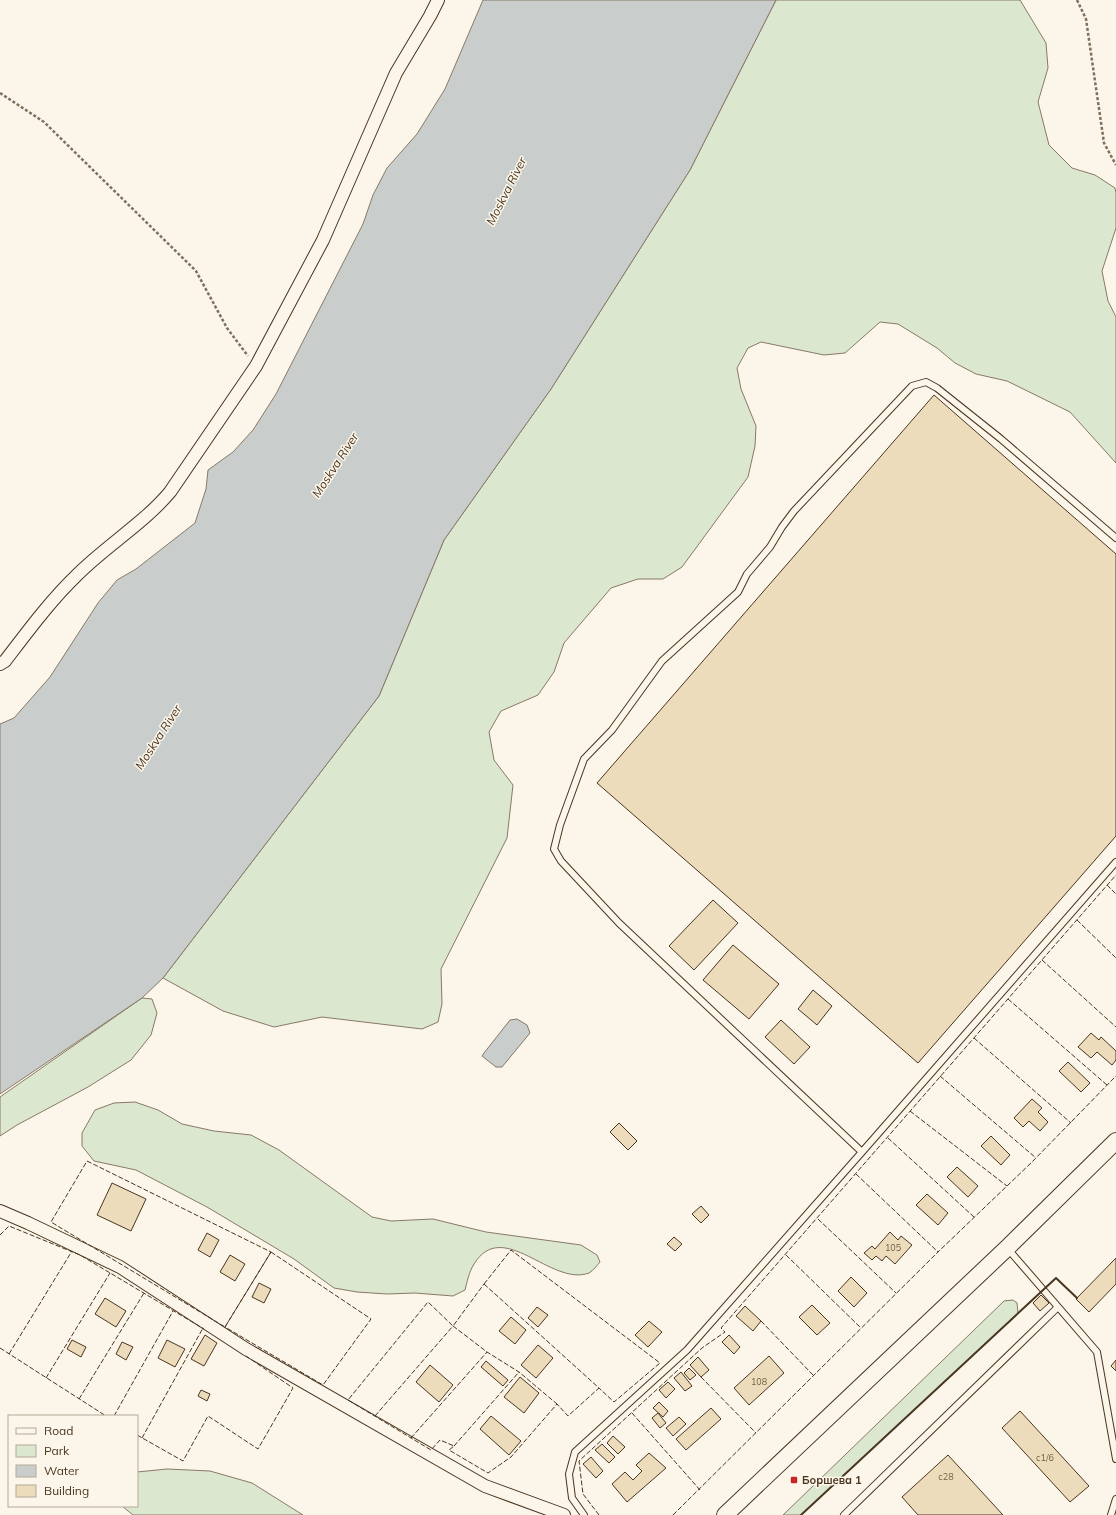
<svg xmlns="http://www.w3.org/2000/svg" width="1116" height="1515" font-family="Mulish,sans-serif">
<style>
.green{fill:#dce7d0;stroke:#887966}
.water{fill:#c9cecd;stroke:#887966}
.building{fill:#ecdcbc;stroke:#4a3520}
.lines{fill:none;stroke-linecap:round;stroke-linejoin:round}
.lane-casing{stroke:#4a3520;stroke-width:8}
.street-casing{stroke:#4a3520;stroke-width:14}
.secondary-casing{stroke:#4a3520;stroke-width:18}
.path{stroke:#7f6f5c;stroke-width:2.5;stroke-dasharray:3 2;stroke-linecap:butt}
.lane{stroke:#fbf6e9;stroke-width:6}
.street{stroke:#fbf6e9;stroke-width:12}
.secondary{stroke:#fbf6e9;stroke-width:16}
.fence{stroke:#4a3520;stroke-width:1;stroke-dasharray:5 2;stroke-linecap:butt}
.wall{stroke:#4a3520;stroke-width:2}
.poi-dot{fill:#c62828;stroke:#fbf6e9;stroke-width:1.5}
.labels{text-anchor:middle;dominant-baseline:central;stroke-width:3;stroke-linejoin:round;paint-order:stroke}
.number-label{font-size:9px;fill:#725f47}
.poi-label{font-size:11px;font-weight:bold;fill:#4a3520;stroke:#fbf6e9;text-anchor:start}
.water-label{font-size:12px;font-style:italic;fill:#4a3520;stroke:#fbf6e9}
</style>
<rect width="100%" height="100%" fill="#fbf6e9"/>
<path class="green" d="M776,0H1020L1046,43L1048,68L1038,102L1049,145L1072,168L1095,175L1115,188L1116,193V228L1102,271L1108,301L1116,317V463L1070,412L1007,381L976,374L955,363L937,348L898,324L880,322L845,353L824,355L761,342L748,348L737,368L741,389L756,426L755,446L748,477L682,567L663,579H638L611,588L564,643L554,672L538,695L501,711L489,732L494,760L513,785L507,838L441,969L442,1004L438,1022L422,1029L322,1017L274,1027L223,1011L163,978L379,696L444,540L551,389L690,170Z
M142,998L152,999L157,1013L151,1035L131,1060L88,1087L17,1125L0,1136V1097Z
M135,1102L158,1110L182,1124L214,1131L251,1135L279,1150L372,1217L391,1221L433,1219L486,1232L581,1245L597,1255L600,1262C597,1265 593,1271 589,1273C551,1287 503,1217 474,1264C469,1272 467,1282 465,1290L453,1296L415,1293L387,1294L357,1292L334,1288L294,1259L207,1207L136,1170L94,1161L82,1146V1133L95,1110L114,1103Z
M1013,1300L1017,1303L1018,1313L801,1515H783L1004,1301Z
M167,1469L210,1471L252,1483L303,1515H133L122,1506H137V1472Z"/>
<path class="water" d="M483,0H776L690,170L551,389L444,540L379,696L163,978L142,998L0,1094V724L14,718L50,677L98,603L117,580L136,569L195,523L206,489L208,470L233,452L253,430L276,394L363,224L373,195L387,168L417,134L445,89Z
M517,1019L527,1025L530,1033L502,1067H496L482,1056L484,1053L510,1020Z"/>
<path class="building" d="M934,395L1116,554V836L918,1063L597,783Z
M713,900L738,923L694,970L669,946Z
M733,945L779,984L749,1019L703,980Z
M813,990L832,1006L817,1025L798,1009Z
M781,1020L810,1047L794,1064L765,1037Z
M1091,1033L1099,1040L1101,1037L1116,1051V1060L1112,1065L1097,1052L1091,1058L1078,1047Z
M1068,1062L1090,1083L1081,1092L1059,1071Z
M1032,1099L1042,1108L1038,1112L1048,1122L1040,1131L1029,1121L1023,1127L1014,1118Z
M619,1123L637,1141L628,1150L610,1132Z
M991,1136L1010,1155L1001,1165L981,1146Z
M957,1167L978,1186L968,1197L947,1177Z
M112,1183L146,1199L131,1231L97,1215Z
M927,1194L948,1213L938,1225L916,1205Z
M701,1206L709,1215L701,1223L692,1214Z
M890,1232L898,1240L901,1236L912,1245L895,1264L886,1256L882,1261L876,1256L872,1260L864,1253L872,1246L875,1249Z
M207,1233L219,1240L210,1257L198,1250Z
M674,1237L682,1244L675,1251L667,1244Z
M230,1255L245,1264L235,1281L220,1272Z
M1116,1258V1284L1089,1312L1076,1299Z
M851,1277L867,1293L854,1307L838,1291Z
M259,1283L271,1289L264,1303L252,1297Z
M1041,1295L1049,1303L1040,1311L1033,1303Z
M105,1298L126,1311L116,1327L95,1314Z
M812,1305L830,1323L817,1335L799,1317Z
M745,1306L761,1321L753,1331L736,1316Z
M537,1307L548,1315L538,1327L528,1318Z
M511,1317L526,1330L515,1344L499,1331Z
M649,1321L662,1332L648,1347L635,1335Z
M205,1335L217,1343L204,1366L191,1359Z
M729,1335L740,1347L734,1354L722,1342Z
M72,1340L86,1347L81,1357L67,1349Z
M167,1340L185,1349L175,1367L158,1358Z
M122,1342L133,1347L126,1360L116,1354Z
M538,1345L553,1358L536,1378L521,1365Z
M769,1356L784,1373L749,1405L734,1388Z
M698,1357L709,1370L701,1377L690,1365Z
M1116,1360V1371L1111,1366Z
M486,1361L508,1380L503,1386L481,1367Z
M430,1365L453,1385L439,1402L416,1382Z
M689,1368L696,1375L690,1380L684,1373Z
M681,1372L692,1386L685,1391L674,1378Z
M520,1377L539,1393L524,1413L504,1397Z
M668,1382L675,1389L666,1398L659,1390Z
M201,1390L210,1394L207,1401L198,1396Z
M659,1402L668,1411L663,1417L653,1408Z
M711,1408L721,1419L686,1450L676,1439Z
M1020,1411L1089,1486L1070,1502L1002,1428Z
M658,1413L666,1423L660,1428L652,1418Z
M491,1416L521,1441L509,1455L480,1429Z
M679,1417L686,1424L673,1436L666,1428Z
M613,1436L625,1447L618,1454L607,1443Z
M602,1444L615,1457L609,1463L595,1450Z
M649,1453L666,1468L627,1502L612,1484L625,1472L633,1480L642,1471L636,1465Z
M948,1455L1003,1515H918L902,1497Z
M591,1457L603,1471L596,1478L583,1464Z"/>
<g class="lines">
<g class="lane-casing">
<path id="lane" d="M862,1152L1116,862
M1008,1249L1097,1352L1116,1459
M584,1515L572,1498L569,1474L575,1452L687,1350L862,1152L619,923L561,861L554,849L560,825L584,759L612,730L662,661L738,592L747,574L770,547L782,527L794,511L912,386L926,382L937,388L1001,439L1116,538
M844,1515L1058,1307
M1111,1515L1116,1499"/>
</g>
<g class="street-casing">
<path id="street" d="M0,664L5,661C28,631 50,601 77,575C107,545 143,524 170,492L256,366L323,240L396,73L430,16L438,0
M0,1211L28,1223L120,1267L246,1349L485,1486L564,1515"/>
</g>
<g class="secondary-casing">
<path id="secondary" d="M725,1515L1007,1248L1116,1141"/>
</g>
<path class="path" d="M1077,0L1086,19L1104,143L1116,165
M0,93L44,122L196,271L227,328L248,356"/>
<use href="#lane" class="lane"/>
<use href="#street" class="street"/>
<use href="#secondary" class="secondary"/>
<path class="fence" d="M1107,885L1116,894
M1077,920L1116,958
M1042,960L1116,1027
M1008,999L1107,1085
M974,1038L1071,1123
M940,1076L1036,1158
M910,1111L1007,1186
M888,1138L974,1217
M87,1161L271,1252L225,1327L51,1222Z
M856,1174L938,1252
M818,1219L896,1293
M0,1235L9,1226L80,1255L204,1329
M271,1252L371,1319L323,1385L225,1327Z
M786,1255L861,1328
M484,1284L599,1388L568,1416L557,1404L511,1457L488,1473L449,1450L454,1446L440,1440L431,1450L348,1400L428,1302L453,1326Z
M484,1284L511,1250L660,1363L614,1402L599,1388
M761,1321L813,1375
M0,1348L106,1416
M9,1354L72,1251
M701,1377L756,1433
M46,1378L110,1273
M79,1399L144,1293
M632,1413L700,1490
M114,1416L173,1311
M375,1416L453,1326L487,1352L519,1372L557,1404
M137,1435L183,1461L208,1416L258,1449L293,1388L246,1356
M142,1438L203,1328
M411,1438L487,1352
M454,1446L519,1372
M599,1515L583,1494L579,1461L702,1348L725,1332L721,1328L1116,875
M673,1515L938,1252L1031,1163L1116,1076"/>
<path class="wall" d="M801,1515L1056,1278L1077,1298"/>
</g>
<rect class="poi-dot" x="790" y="1476" width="8" height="8" rx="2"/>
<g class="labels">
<g class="number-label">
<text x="893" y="1247">105</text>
<text x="759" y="1381">108</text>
<text x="1045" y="1457">c1/6</text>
<text x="946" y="1476">c28</text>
</g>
<g class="poi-label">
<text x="802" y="1480">Боршева 1</text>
</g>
<g class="water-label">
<text transform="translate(506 191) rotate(-63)">Moskva River</text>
<text transform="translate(335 465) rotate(-57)">Moskva River</text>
<text transform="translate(158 737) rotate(-57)">Moskva River</text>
</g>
</g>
<rect x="8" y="1415" width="130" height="92" fill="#fbf6e9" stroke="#b4a999"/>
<rect x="16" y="1428" width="20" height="6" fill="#fbf6e9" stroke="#b4a999"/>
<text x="44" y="1435" font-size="12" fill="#4a3520">Road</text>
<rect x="16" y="1445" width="20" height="12" fill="#dce7d0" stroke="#b4a999"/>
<text x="44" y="1455" font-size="12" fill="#4a3520">Park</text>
<rect x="16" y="1465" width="20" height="12" fill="#c9cecd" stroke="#b4a999"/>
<text x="44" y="1475" font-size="12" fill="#4a3520">Water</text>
<rect x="16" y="1485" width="20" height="12" fill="#ecdcbc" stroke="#b4a999"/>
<text x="44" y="1495" font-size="12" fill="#4a3520">Building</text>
</svg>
